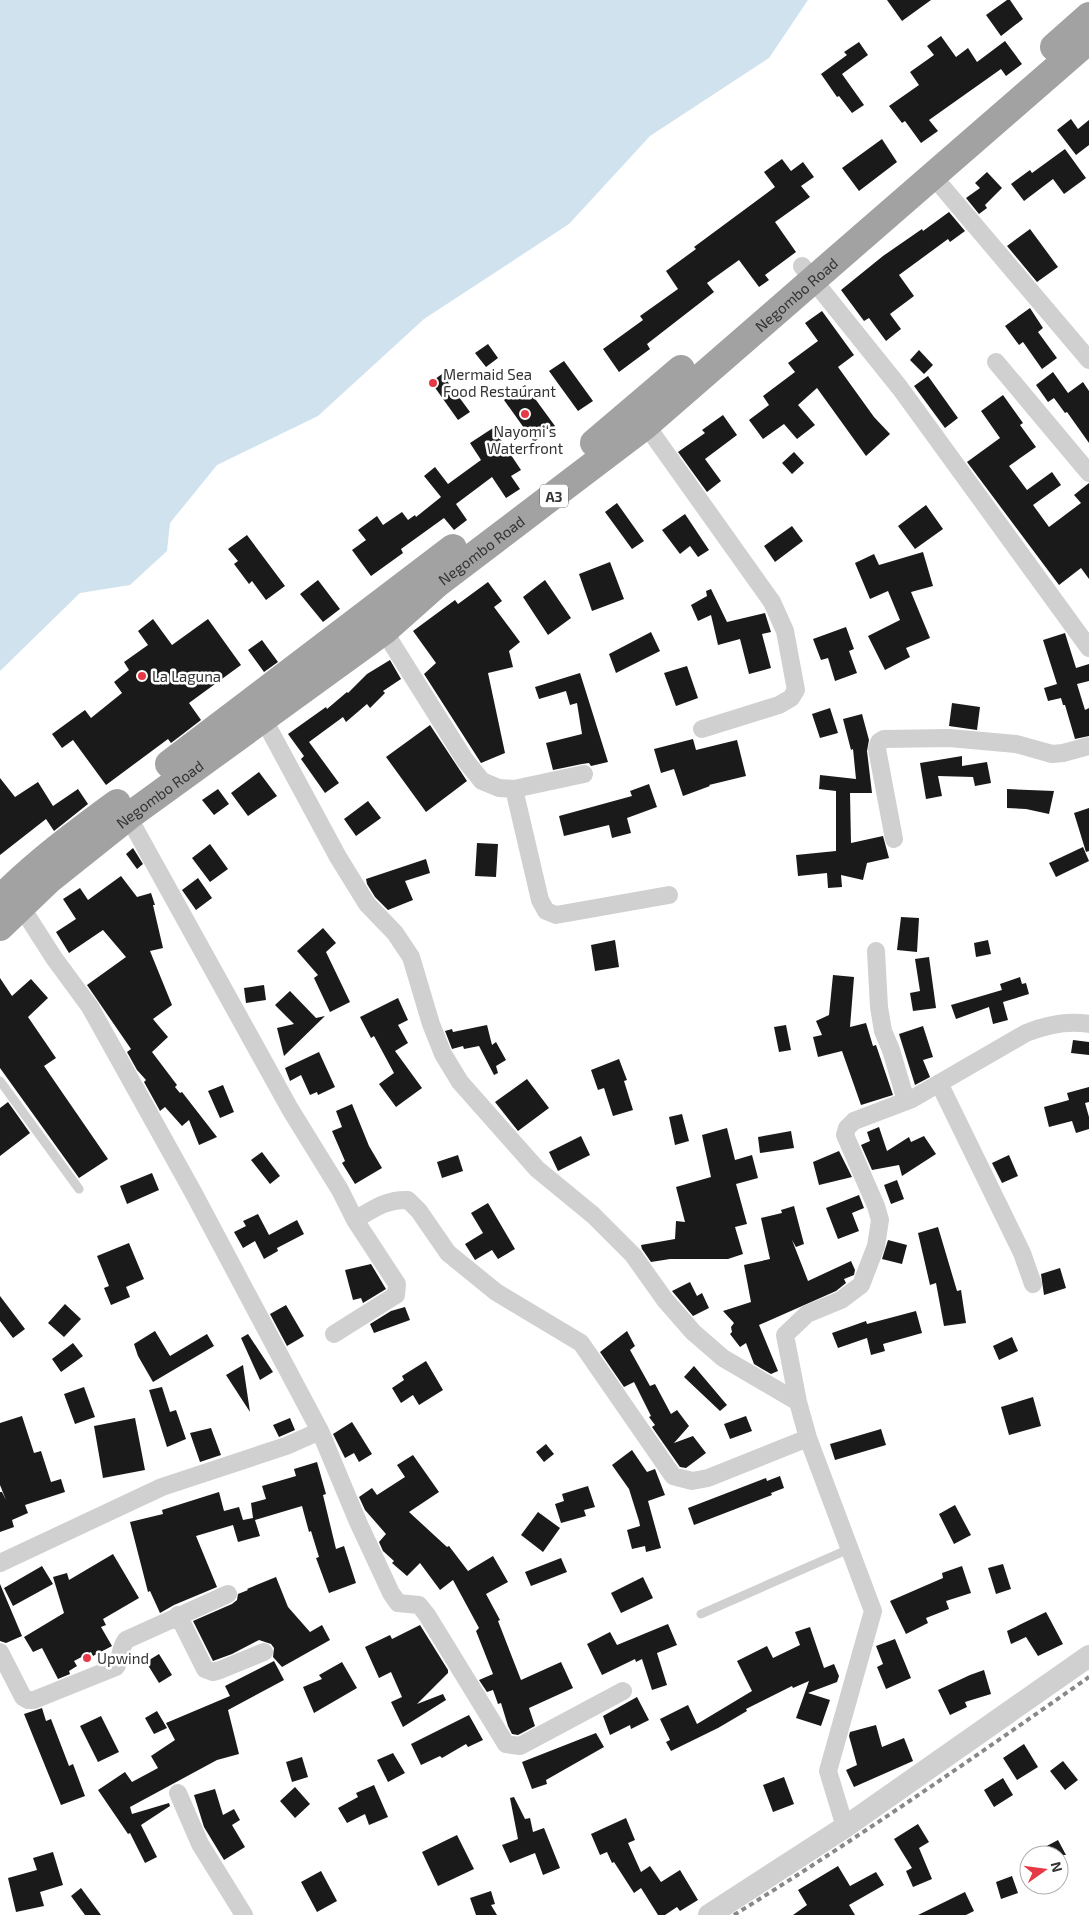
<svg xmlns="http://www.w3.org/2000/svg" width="1089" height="1915" font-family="'Exo 2',sans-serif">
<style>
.water{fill:#cfe2ee}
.building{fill:#1a1a1a}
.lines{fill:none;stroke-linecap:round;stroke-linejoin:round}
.service{stroke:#d0d0d0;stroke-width:9}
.minor{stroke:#d0d0d0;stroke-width:18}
.tertiary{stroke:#d0d0d0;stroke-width:22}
.trunk{stroke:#a2a2a2;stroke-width:28}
.rail{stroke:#888;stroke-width:4;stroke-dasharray:5 4;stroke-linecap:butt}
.poi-dot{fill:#e63946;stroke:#fff;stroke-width:2}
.labels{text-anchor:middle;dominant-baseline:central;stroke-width:5;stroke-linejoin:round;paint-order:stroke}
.shield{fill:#fff;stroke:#707070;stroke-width:1}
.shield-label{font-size:14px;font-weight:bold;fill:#333}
.street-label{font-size:15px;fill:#333;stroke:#fff}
.poi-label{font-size:15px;fill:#333;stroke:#fff;text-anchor:start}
</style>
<rect width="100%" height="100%" fill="#fff"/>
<path class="water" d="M0,0H808L769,58L650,136L569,224L424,319L318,416L217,465L170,523L167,551L130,585L80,593L0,671Z"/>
<path class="building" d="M887,0H931L902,21Z
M1007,0H1010L1023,19L1001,36L986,15Z
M941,36L956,57L968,48L977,62L1005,41L1022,64L1006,76L1001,69L929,120L938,131L921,143L905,121L902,123L889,106L919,85L910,72L934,55L927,46Z
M859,42L868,55L842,74L864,105L852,113L839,96L837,97L821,74L847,55L844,52Z
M1071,119L1078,129L1089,120V145L1076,155L1057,130Z
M882,139L897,162L859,191L842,168Z
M1065,149L1086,178L1064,194L1053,179L1024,201L1011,184L1030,170L1032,173Z
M782,159L791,171L803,162L814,177L801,186L810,197L775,222L796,252L765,275L769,280L759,287L739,260L707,283L714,292L647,344L650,349L619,372L603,349L643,320L640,316L678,289L666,271L696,249L694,247L775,187L764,172Z
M987,172L1002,188L985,205L987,208L979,214L966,198L980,188L975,183Z
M949,212L965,231L950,242L948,239L899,275L914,296L890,314L901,329L886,341L869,318L864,321L841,290L883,256L922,229L923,231Z
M1030,229L1058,267L1037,282L1007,246Z
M1030,308L1043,328L1038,332L1057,358L1042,369L1023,342L1019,345L1005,326Z
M822,311L854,355L838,367L874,417L890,434L866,456L817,388L798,405L815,425L797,439L784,424L763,439L749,420L769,405L763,396L795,372L788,363L818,341L805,323Z
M488,344L498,358L486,367L475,353Z
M919,350L933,365L924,374L910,360Z
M564,361L593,401L578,411L549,371Z
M1053,372L1068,393L1083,382L1089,391V443L1067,412L1065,413L1054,398L1048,402L1036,385Z
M442,374L470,412L458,420L431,382Z
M928,376L958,418L945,428L914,386Z
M525,385L555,426L534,442L504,400Z
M1003,395L1023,423L1020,425L1036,447L1009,466L1027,490L1052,472L1061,485L1033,505L1049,527L1081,503L1074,495L1089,483V579L1081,568L1059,585L967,462L1000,438L981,411Z
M723,415L737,435L705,459L721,481L707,492L678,452L705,433L702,430Z
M493,428L521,470L511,476L520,489L506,498L492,477L456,504L467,520L454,530L444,518L401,549L403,553L371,576L352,550L366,540L358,530L377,516L383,525L402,512L408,520L415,515L416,517L441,497L424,476L435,467L448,484L481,460L470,443Z
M794,452L804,463L792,474L782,463Z
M617,503L644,541L632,549L605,512Z
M926,505L943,529L915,549L898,526Z
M685,514L709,550L698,557L690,546L680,554L662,530Z
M792,526L803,541L775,562L764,546Z
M247,535L285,586L266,600L252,581L249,584L234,564L238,561L228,549Z
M923,552L933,586L911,592L930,638L906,648L910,657L885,670L868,636L900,620L888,591L870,599L855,563L874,554L879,565Z
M610,562L624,599L592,611L579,574Z
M318,580L340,609L323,622L300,594Z
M545,580L571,618L548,635L523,597Z
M488,582L502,601L494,607L520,642L509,651L513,667L488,673L505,753L481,763L424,674L436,663L413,631L455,600L458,604Z
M711,589L727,622L765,613L771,632L762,634L771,668L749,674L740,639L718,645L711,615L698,621L691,605L707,596L706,591Z
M153,619L172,645L208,619L241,665L189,703L201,720L171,743L168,739L106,785L73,740L62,748L52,734L85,710L91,718L122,693L114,682L129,670L124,662L148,645L138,631Z
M846,627L854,649L849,651L857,673L835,681L828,658L821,660L813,639Z
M651,632L660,651L616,673L609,654Z
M1065,633L1076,668L1089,664V681L1077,684L1085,710L1089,708V736L1075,739L1065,705H1063L1061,698L1048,701L1044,688L1057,684L1043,640Z
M262,640L278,662L264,672L248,650Z
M390,660L401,679L383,691L385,693L370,708L367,704L346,722L343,717L309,742L339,783L325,793L301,759L304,756L288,734L326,707L327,709L347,692L348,693L367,674Z
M687,666L698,698L676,706L664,673Z
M580,673L608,762L591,766L589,763L582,764L553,770L546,743L582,734L577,703L570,705L566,691L539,699L535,687Z
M952,703L980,707L977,730L949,726Z
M830,708L838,733L820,738L812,714Z
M862,714L869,740L867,751L872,793H850L851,843L883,836L889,858L867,863L863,880L841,875L842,887L828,888L827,873L798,876L796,855L836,851V791L819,789L820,775L856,779L853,749L851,750L843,719Z
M430,725L467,781L426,812L386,757Z
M693,739L696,750L737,740L746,776L709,785L710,786L683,796L674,769L661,773L654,749Z
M962,756V766L987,762L991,783L975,786L973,777L938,776L942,796L926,799L920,763Z
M259,772L277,796L248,816L231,793Z
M0,778L15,797L38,782L53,806L78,789L88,804L54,831L46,819L0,855Z
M649,784L657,807L627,818L631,833L612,838L609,825L564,836L559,816L632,796L630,791Z
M218,789L229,804L214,815L202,800Z
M1007,789L1054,791L1049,814L1026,809L1007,808Z
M368,801L381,818L356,836L344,819Z
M1089,808V851L1086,852L1074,813Z
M477,843L498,844L496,877L475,876Z
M210,844L228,869L210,882L192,858Z
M1083,847L1089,861L1056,877L1049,863Z
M133,848L143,864L137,869L126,854Z
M426,859L430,873L405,881L413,900L388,910L375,897L367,884L366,879Z
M121,876L137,897L151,893L155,905H153L163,948L150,951L172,1005L153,1019L168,1037L152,1052L177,1085L175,1087L180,1093L182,1092L217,1137L199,1145L189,1120L182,1126L165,1107L160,1111L159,1109L144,1082L146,1080L137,1070L127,1052L131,1049L87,985L126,957L103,930L69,953L56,932L76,919L63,899L80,888L88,900Z
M198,878L212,898L196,910L182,890Z
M901,917L919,918L917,952L897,950Z
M323,928L336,943L326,952L350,1002L330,1012L314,978L318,975L297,951Z
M615,940L619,967L595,971L591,945Z
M988,940L991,954L976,957L974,943Z
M929,957L936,1008L913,1011L910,993L920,991L915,959Z
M833,975L854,977L850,1027L866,1023L873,1046L876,1045L893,1095L861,1105L842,1051L818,1057L813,1037L822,1035L816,1021L829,1015Z
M1020,977L1022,984L1026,983L1029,994L1003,1002L1008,1020L993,1024L989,1007L956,1019L951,1005L1002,990L1000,984Z
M0,978L12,996L31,979L48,998L28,1017L56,1058L44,1066L108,1159L79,1178L0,1068Z
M264,985L266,1000L246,1003L244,988Z
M290,991L316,1018L325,1016L284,1056L277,1028L294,1024L275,1005Z
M398,998L408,1020L398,1025L408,1043L395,1051L422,1088L396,1107L379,1084L394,1073L374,1036L371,1038L360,1017Z
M487,1025L492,1045L496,1042L506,1060L496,1066L498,1073L494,1075L479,1046L464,1049L463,1046L452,1049L445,1031L452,1029L453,1032Z
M786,1025L791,1050L779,1052L774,1027Z
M923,1026L933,1057L923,1060L930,1077L915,1085L899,1034Z
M1073,1040L1089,1042V1055L1071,1053Z
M319,1052L335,1087L318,1095L317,1092L310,1095L301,1075L290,1081L285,1068Z
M619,1059L627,1080L624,1081L633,1110L613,1116L604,1088L598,1090L591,1070Z
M527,1079L549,1108L518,1131L495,1102Z
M223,1085L234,1112L220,1118L208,1091Z
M1089,1087V1102L1085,1103L1089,1117V1129L1076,1133L1072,1121L1049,1127L1044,1107L1069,1100L1067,1093Z
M8,1102L30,1133L0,1156V1108Z
M352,1104L369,1146L382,1168L355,1184L342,1163L345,1161L332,1131L342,1127L336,1111Z
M682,1114L689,1141L675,1145L669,1117Z
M879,1127L887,1151L909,1137L911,1142L924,1136L936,1154L902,1176L899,1165L872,1170L861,1145L870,1141L867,1132Z
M727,1128L735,1160L752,1155L758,1178L736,1184L747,1224L735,1227L743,1254L728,1259H670L651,1262L642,1249L641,1245L675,1239L676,1221L685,1222L676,1187L711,1177L702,1135Z
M791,1131L794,1148L760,1153L758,1137Z
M581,1136L590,1155L558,1171L549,1152Z
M839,1151L852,1177L819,1185L813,1162Z
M262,1152L280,1176L270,1184L251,1160Z
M458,1155L463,1171L442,1178L437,1162Z
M1009,1155L1018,1176L1002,1183L992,1163Z
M152,1173L159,1190L127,1204L120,1186Z
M897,1180L904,1199L891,1204L884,1185Z
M859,1195L864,1208L852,1213L859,1231L838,1239L826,1208Z
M488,1203L515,1249L498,1259L492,1250L475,1260L465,1244L483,1233L471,1213Z
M794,1206L804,1244L796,1247L792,1240L808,1281L851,1261L855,1270L854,1275L844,1279L846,1283L836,1291L759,1325L778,1371L771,1374L754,1364L746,1343L740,1347L730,1334L732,1332L731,1327L734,1323L723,1311L751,1302L744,1265L770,1259L761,1218L782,1213L781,1210Z
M258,1214L269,1235L297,1220L304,1234L277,1248L278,1251L264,1259L255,1241L243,1248L234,1232L246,1226L243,1221Z
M938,1227L957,1291L961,1290L966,1323L944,1326L936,1283L930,1285L918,1233Z
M888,1240L907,1245L902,1264L882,1259Z
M129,1243L144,1279L126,1287L130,1297L111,1305L104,1288L109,1286L97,1256Z
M371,1264L386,1289L363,1303L361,1298L353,1300L345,1270Z
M1060,1268L1066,1288L1044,1295L1041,1274Z
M690,1282L697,1296L702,1293L709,1308L693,1316L672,1291Z
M0,1296L25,1329L13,1338L0,1321Z
M65,1304L81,1319L64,1337L48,1323Z
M286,1305L304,1336L287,1346L270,1314Z
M405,1307L410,1320L374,1333L370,1324L391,1311Z
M916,1311L922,1333L883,1344L885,1351L871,1355L867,1338L838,1348L832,1333L866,1321L867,1324Z
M155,1331L170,1356L207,1334L214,1346L153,1382L138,1356L134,1344Z
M627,1331L635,1346L630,1350L650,1386L655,1384L671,1414L677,1410L689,1426L674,1443L693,1436L706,1453L686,1468L680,1467L652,1427L655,1425L649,1417L651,1416L634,1382L624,1387L600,1352Z
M248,1334L273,1372L260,1380L241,1338Z
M1012,1337L1018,1351L999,1360L993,1346Z
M73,1343L83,1356L61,1372L52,1359Z
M426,1361L443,1390L419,1405L413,1395L401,1403L392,1388L404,1380L402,1376Z
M243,1365L250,1412L226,1375Z
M694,1366L727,1405L720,1411L684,1377Z
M84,1387L95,1417L75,1424L64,1394Z
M162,1387L170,1412L176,1410L186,1439L167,1447L149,1390Z
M1033,1397L1041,1426L1009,1435L1001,1407Z
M22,1416L34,1453L41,1451L51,1482L61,1479L65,1492L25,1505L28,1513L12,1520L14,1527L0,1532V1492H2L6,1500L0,1485V1423Z
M746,1416L752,1431L730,1439L724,1424Z
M135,1418L145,1470L103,1478L94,1426Z
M290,1418L295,1430L279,1437L273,1425Z
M352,1422L372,1454L359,1462L354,1453L345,1458L333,1434Z
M211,1428L221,1455L200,1462L190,1433Z
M881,1429L886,1445L835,1460L830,1444Z
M546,1444L554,1454L544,1462L536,1452Z
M632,1450L647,1472L655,1469L665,1495L648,1501L661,1548L646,1552L645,1546L632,1549L627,1530L640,1526L639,1521L629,1489L612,1465Z
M413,1455L439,1492L409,1512L447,1547L449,1546L468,1571L493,1556L508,1582L486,1594L500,1620L498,1621L521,1680L561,1662L573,1688L529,1708L535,1726L518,1735L512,1734L508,1726L501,1703L498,1704L493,1690L487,1692L479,1680L493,1674L476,1631L479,1628L453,1580L440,1590L420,1563L407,1576L392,1563L394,1561L383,1551L379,1542L386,1534L365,1510L359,1497L372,1488L377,1495L405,1477L397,1465Z
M317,1462L326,1494L323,1495L336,1549L344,1546L356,1583L329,1593L316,1558L319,1557L311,1531L309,1532L302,1506L255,1520L260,1536L238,1542L233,1525L196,1536L217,1587L174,1605L160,1613L150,1591L148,1592L130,1522L163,1514L162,1510L219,1492L224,1511L239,1507L243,1520L253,1518L251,1503L266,1499L262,1486L296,1476L294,1469Z
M780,1476L784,1488L771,1493L772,1495L694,1525L688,1508L766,1478L767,1481Z
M588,1486L595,1507L584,1510L586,1516L561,1523L555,1504L564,1501L562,1494Z
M955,1505L971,1535L954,1544L939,1514Z
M538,1512L560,1528L543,1552L521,1535Z
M113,1554L139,1598L103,1619L106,1625L101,1627L112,1646L93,1656L91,1652L74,1661L77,1666L69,1671L70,1674L58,1679L42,1648L33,1652L24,1637L64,1613L53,1577L67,1573L69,1580Z
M561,1558L567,1572L531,1586L525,1572Z
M1003,1564L1011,1589L996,1594L988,1568Z
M42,1566L53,1584L13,1606L4,1588Z
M962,1566L971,1593L946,1601L949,1609L926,1618L928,1623L906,1634L890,1601L943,1578L942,1573Z
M276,1577L288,1607L310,1632L322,1625L330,1640L282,1667L273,1657L274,1648L271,1644L259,1640L232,1654L213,1661L193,1621L232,1604L237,1600L238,1594L248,1590L247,1589Z
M643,1577L653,1598L621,1613L611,1593Z
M0,1584L22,1636L6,1643L0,1641Z
M1046,1612L1063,1644L1038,1656L1026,1637L1011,1644L1007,1631Z
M668,1624L677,1645L657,1653L667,1685L652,1690L642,1659L636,1662L635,1659L602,1675L587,1644L610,1632L617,1645Z
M420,1625L448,1670V1673L417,1704L443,1694L446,1700L403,1727L391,1702L402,1697L391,1672L379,1678L365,1647L390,1635L392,1639Z
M810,1627L824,1668L834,1664L839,1676L837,1682L808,1693L830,1700L821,1726L796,1718L809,1681L793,1688L792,1686L746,1709L747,1711L718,1728L671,1751L666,1742L670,1740L660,1719L688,1705L697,1724L752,1691L737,1661L767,1646L773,1658L800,1645L795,1632Z
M895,1639L911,1678L886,1689L877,1667L883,1664L876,1646Z
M159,1654L172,1675L159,1683L146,1662Z
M274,1661L284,1680L228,1710L239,1754L217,1760L130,1807L132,1814L169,1803L170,1806L141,1825L157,1857L145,1863L130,1833L128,1834L98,1790L125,1772L132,1782L158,1768L151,1756L175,1740L166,1723L230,1696L225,1686Z
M342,1662L357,1688L314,1713L303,1687L322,1679L319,1675Z
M984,1670L991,1694L965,1702L967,1707L950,1715L938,1690L970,1675Z
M637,1697L649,1720L631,1729L630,1725L610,1735L603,1716Z
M42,1708L46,1721L51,1719L69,1766L73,1764L85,1796L61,1805L24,1714Z
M157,1711L167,1728L154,1734L145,1718Z
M469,1715L483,1740L468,1747L466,1744L442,1758L440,1756L421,1765L411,1744Z
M101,1716L119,1752L98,1762L80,1726Z
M876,1725L882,1747L904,1738L913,1761L854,1787L846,1770L857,1765L849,1736L850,1732Z
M596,1733L604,1747L546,1780L547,1784L532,1789L522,1762Z
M1024,1744L1038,1767L1017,1780L1003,1758Z
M393,1753L405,1773L388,1782L377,1760Z
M302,1757L308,1777L292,1782L286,1762Z
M1063,1761L1078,1780L1065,1790L1050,1771Z
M784,1777L794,1804L773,1812L763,1785Z
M1003,1778L1013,1795L994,1807L984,1790Z
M374,1785L388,1817L369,1825L365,1814L347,1823L338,1808L358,1797L356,1793Z
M295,1787L310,1804L295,1818L280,1801Z
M215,1789L223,1815L234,1809L240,1820L232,1825L245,1847L224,1860L204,1827L194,1795Z
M514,1797L525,1819L530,1818L533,1832L544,1828L560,1868L543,1875L535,1853L510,1863L502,1845L518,1839L510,1798Z
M626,1818L635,1840L628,1843L641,1872L650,1866L661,1882L680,1870L698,1900L680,1911L677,1907L665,1915H658L641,1888L634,1893L614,1862L612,1863L607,1852L600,1855L591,1834Z
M918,1824L929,1842L919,1848L932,1879L913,1887L906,1871L912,1868L894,1839Z
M457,1835L474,1869L438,1886L422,1852Z
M1058,1840L1066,1855H1030Z
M53,1852L63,1885L40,1892L44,1906L16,1912L8,1878L37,1870L33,1858Z
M838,1866L850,1886L876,1872L884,1885L849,1905L855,1915H793L807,1905L798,1890Z
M321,1871L337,1901L317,1912L301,1882Z
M1012,1876L1018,1893L1001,1899L996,1882Z
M81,1888L101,1915H85L71,1896Z
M491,1891L495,1904L491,1905L497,1915H476L470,1898Z
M965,1892L974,1911L966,1915H918Z"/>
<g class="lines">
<path class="service" d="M0,1081L79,1189
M701,1614L849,1549"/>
<path class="minor" d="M933,176L1089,360
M802,266L900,388L1089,648
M996,362L1089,473
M646,425L772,602L785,631L796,690L791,698L779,705L702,729
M384,631L465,760L482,781L499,788L514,789L540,900L546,911L556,915L669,895
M257,711L263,718L338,857L367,904L395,933L411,957L431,1024L443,1054L460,1082L537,1169L593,1215L633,1255L665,1300L693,1332L723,1358L798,1402
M514,789L584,774
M124,809L290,1109L340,1190L355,1220C373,1209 387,1199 408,1200L419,1211L448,1253L496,1292L581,1343L673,1476L692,1481L708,1478L808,1438
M894,839L877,749L879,742L884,739L949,738L1016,744L1052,754L1063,753L1089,746
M22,908L54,958L90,1007L193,1192L320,1431L358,1522L391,1593L398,1603L419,1605L427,1615L506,1744L520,1746L623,1691
M876,951L879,1007L883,1031L891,1050L906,1101
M939,1083L1022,1253L1033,1284
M334,1334L396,1295L397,1284L355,1220
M0,1563L162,1487L286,1446L320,1431
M178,1615L205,1669L213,1672L220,1670L264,1652
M0,1652L23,1697L28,1700H34L116,1667C121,1658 120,1648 126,1640L228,1594
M178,1793L200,1844L244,1915
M845,1827L828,1771L873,1611L808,1438L798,1402L785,1335L807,1314L841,1300L861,1285L876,1246L880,1220L876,1206L845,1135L847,1128L854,1121L912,1099L1026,1033C1046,1025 1067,1020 1089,1024"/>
<path class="tertiary" d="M709,1915L845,1827L1089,1656"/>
<g class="trunk">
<path d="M1054,47L1089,16"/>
<path d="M594,443L681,369"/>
<path d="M169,764L453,548"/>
<path d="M0,899C36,863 76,833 117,803"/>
<path id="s1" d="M0,927L50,879L129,816L384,631L438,583L646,425L1089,40"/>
</g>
<path class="rail" d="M734,1915C855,1840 972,1759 1089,1677"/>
</g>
<g class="poi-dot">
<circle cx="433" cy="383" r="5"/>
<circle cx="525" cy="414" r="5"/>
<circle cx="142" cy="676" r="5"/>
<circle cx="87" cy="1658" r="5"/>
</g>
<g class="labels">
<rect class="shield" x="540" y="484.5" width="28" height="23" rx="4"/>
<g class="shield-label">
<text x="554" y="496">A3</text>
</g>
<g class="street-label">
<text stroke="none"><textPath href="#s1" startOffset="1018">Negombo Road</textPath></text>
<text stroke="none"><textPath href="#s1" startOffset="612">Negombo Road</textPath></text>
<text stroke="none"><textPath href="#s1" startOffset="208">Negombo Road</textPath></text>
</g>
<g class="poi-label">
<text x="443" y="374">Mermaid Sea<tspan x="443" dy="17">Food Restaurant</tspan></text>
<text x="525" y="431" text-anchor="middle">Nayomi‘s<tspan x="525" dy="17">Waterfront</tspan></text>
<text x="152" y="676">La Laguna</text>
<text x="97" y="1658">Upwind</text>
</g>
</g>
<g transform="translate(1044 1870) rotate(76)"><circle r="24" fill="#ffffff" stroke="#adadad"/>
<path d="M0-4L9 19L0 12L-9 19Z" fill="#e63946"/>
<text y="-8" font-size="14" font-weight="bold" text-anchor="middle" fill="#333333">N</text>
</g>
</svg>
